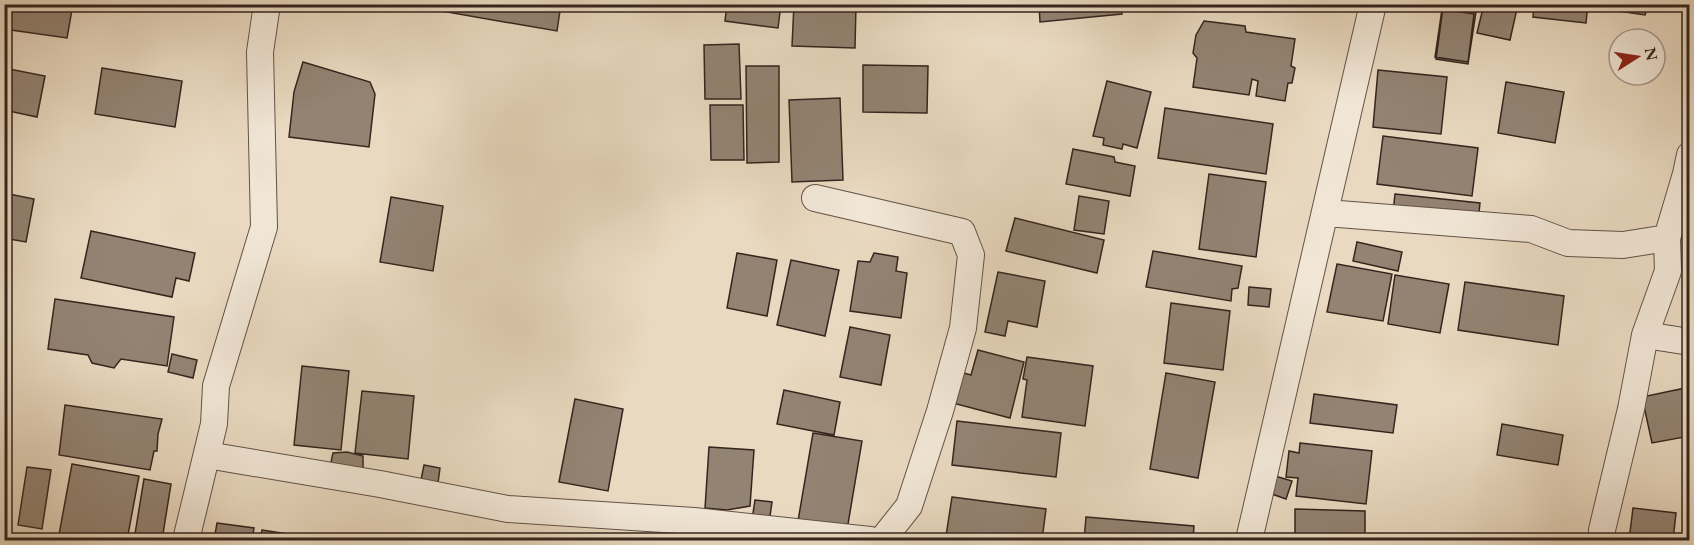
<svg xmlns="http://www.w3.org/2000/svg" width="1694" height="545" font-family="'EB Garamond',serif">
<style>
.building{fill:#938373;stroke:#35251f;stroke-width:1.5}
.lines{fill:none;stroke-linecap:round;stroke-linejoin:round}
.street-casing{stroke:#625247;stroke-width:28}
.street{stroke:#f1e6d6;stroke-width:26}
</style>
<rect width="100%" height="100%" fill="#e9d9c0"/>
<filter id="stains"><feTurbulence type="fractalNoise" baseFrequency=".00333" numOctaves="4"/><feColorMatrix values="0 0 0 0 .2 0 0 0 0 .09 0 0 0 0 .02 0 0 0 .5 -.17"/></filter>
<radialGradient id="worn" r=".72"><stop offset=".6" stop-color="#630" stop-opacity="0"/><stop offset="1" stop-color="#630" stop-opacity=".3"/></radialGradient>
<path class="building" d="M4,4H73L67,38L4,29Z
M442,4H561L557,31L441,11Z
M727,4H781L778,28L725,21Z
M794,4H856L855,48L792,46Z
M907,4H929L928,7Z
M1039,4H1121L1122,14L1040,22Z
M1484,4H1518L1510,40L1477,33Z
M1534,4H1588L1586,23L1533,17Z
M1598,4H1649L1645,15L1597,8Z
M1443,8L1476,12L1468,64L1436,59Z
M1442,9L1474,14L1468,62L1435,57Z
M1204,21L1245,26L1246,32L1295,39L1291,66L1295,68L1292,83H1288L1285,101L1256,96L1258,81L1252,79L1249,95L1193,87L1197,58L1193,53L1196,35Z
M739,44L741,99H705L704,45Z
M303,62L370,82L375,94L369,147L289,137L294,92Z
M863,65L928,66L927,113L863,112Z
M746,66H779V162L747,163Z
M4,68L45,76L37,117L4,110Z
M102,68L182,81L175,127L95,114Z
M1378,70L1447,77L1441,134L1373,127Z
M1107,81L1151,92L1137,148L1123,144L1122,149L1103,145L1104,138L1093,136Z
M1506,82L1564,92L1555,143L1498,133Z
M840,98L843,180L792,182L789,100Z
M710,105H743L744,160H711Z
M1165,108L1273,124L1266,174L1158,158Z
M1383,136L1478,148L1472,196L1377,184Z
M1073,149L1114,157L1115,162L1135,166L1130,196L1066,184Z
M1209,174L1266,182L1256,257L1199,249Z
M4,193L34,199L26,242L4,238Z
M1395,194L1480,203L1478,222L1393,213Z
M1079,196L1109,201L1104,234L1074,230Z
M391,197L443,206L433,271L380,262Z
M1690,202V242L1685,241Z
M1015,218L1104,240L1097,273L1006,251Z
M91,231L195,253L189,281L176,278L172,297L81,278Z
M1357,242L1402,252L1398,271L1353,261Z
M1153,251L1242,266L1238,288L1232,289L1231,301L1146,287Z
M737,253L777,260L767,316L727,308Z
M874,253L898,257L896,271L907,273L901,318L850,311L858,261L870,262Z
M791,260L839,270L825,336L777,325Z
M1337,264L1392,274L1383,321L1327,312Z
M998,272L1045,281L1037,327L1008,321L1005,336L985,332Z
M1395,275L1449,284L1440,333L1388,324Z
M1465,282L1564,296L1558,345L1458,330Z
M1249,287L1271,289L1269,307L1248,305Z
M55,299L174,317L167,366L121,359L114,368L92,363L88,355L48,349Z
M1171,303L1230,311L1223,370L1164,363Z
M850,327L890,335L881,385L840,377Z
M978,350L1024,362L1010,418L949,402L957,371L971,375Z
M172,354L197,360L193,378L168,372Z
M1027,357L1093,366L1085,426L1022,417L1027,380L1023,379Z
M302,366L349,371L341,450L294,445Z
M1166,373L1215,382L1198,478L1150,469Z
M1690,387V436L1652,443L1642,397Z
M784,390L840,402L834,435L777,424Z
M362,391L414,396L408,459L355,453Z
M1314,394L1397,405L1393,433L1310,423Z
M575,399L623,409L608,491L559,482Z
M65,405L162,419L158,434L157,451H154L150,470L59,455Z
M4,421L11,423L4,454Z
M957,421L1061,433L1056,477L952,465Z
M1502,424L1563,435L1558,465L1497,455Z
M813,433L862,441L847,530L798,521Z
M1300,443L1372,451L1366,504L1296,496L1298,478L1286,477L1289,451L1299,453Z
M709,447L754,450L750,506L727,510L705,508Z
M347,452L363,456V475L329,471L333,453Z
M72,464L139,476L127,540H58Z
M424,465L440,468L438,483L421,480Z
M27,467L51,470L42,529L18,525Z
M1275,476L1292,481L1286,499L1269,493Z
M144,479L171,484L162,540H134Z
M952,497L1046,509L1042,540H982L946,536Z
M755,500L772,502L769,523L752,520Z
M1633,508L1676,513L1673,540H1629Z
M1295,509L1365,511V540H1295Z
M1086,517L1194,526L1193,540H1084Z
M217,523L254,528L252,540H214Z
M262,530L313,538V540H260Z"/>
<g class="lines">
<g class="street-casing">
<path id="street" d="M815,198L962,232L971,255L963,328L940,411L909,506L882,540
M1326,213L1531,229L1568,243L1623,245L1667,238
M1645,335L1690,342
M207,455L380,484L508,509L694,521L870,540
M186,540L214,424L216,386L264,227L260,52L267,4
M1249,540L1373,4
M1602,540V530L1631,409L1645,335L1668,271L1667,238L1686,174L1690,155"/>
</g>
<use href="#street" class="street"/>
</g>
<rect width="1694" height="545" fill="none" stroke="#e9d9c0" stroke-width="24"/>
<rect x="6" y="6" width="1682" height="533" fill="none" stroke="#35251f" stroke-width="3"/>
<rect x="12" y="12" width="1670" height="521" fill="none" stroke="#35251f" stroke-width="1.5"/>
<g transform="translate(1637 57) rotate(78)"><circle r="28" fill="#f1e6d6" stroke="#a6998d" stroke-width="1.5"/>
<path d="M0-4.5L10 22L0 15L-10 22Z" fill="#8f2418"/>
<text y="-9" font-size="16" font-weight="bold" text-anchor="middle" fill="#35251f">N</text>
</g>
<rect width="100%" height="100%" filter="url(#stains)"/>
<rect width="100%" height="100%" fill="url(#worn)"/>
</svg>
